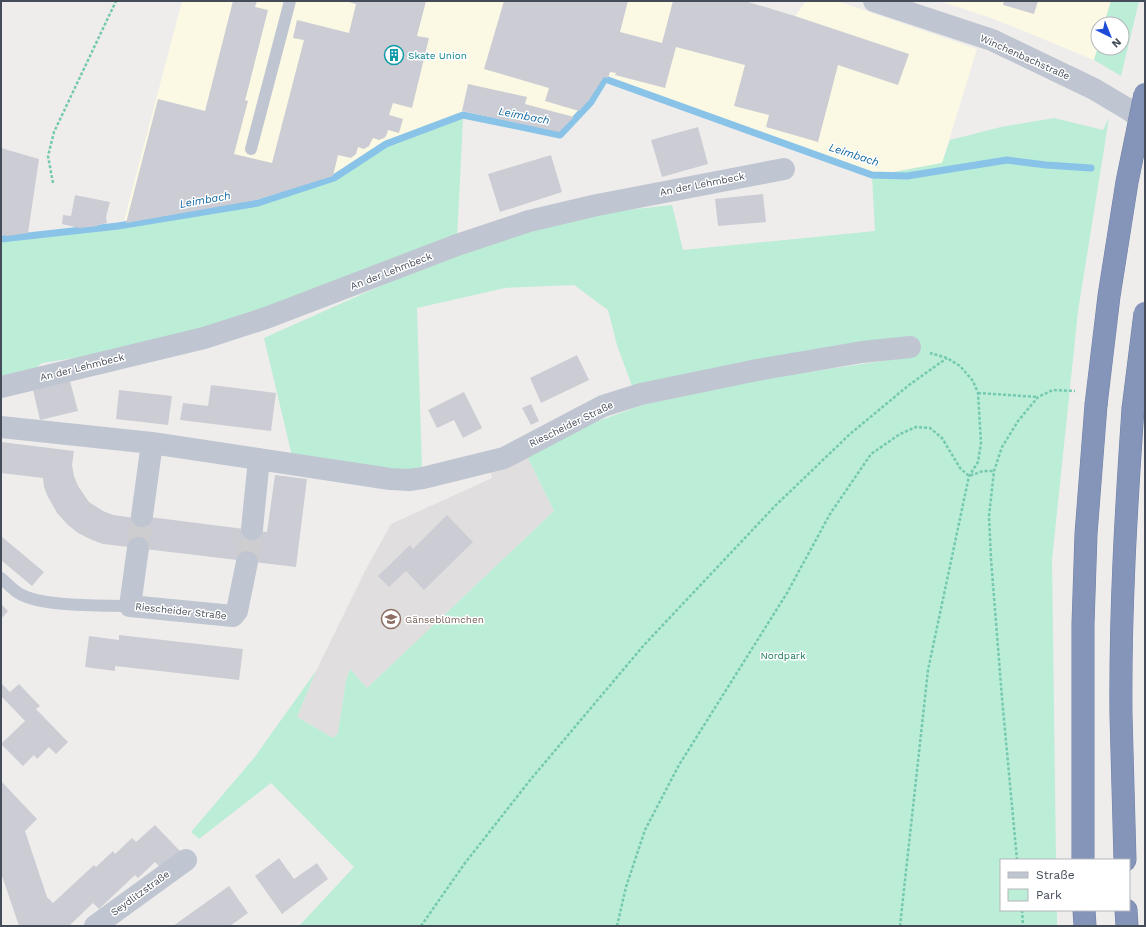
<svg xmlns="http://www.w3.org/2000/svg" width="1146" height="927" font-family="'Work Sans',sans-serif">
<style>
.commercial{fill:#fbf8e4}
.education{fill:#e0dede}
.green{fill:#bbedd7}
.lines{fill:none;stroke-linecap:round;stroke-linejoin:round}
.stream{stroke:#89c3e8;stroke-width:7}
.building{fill:#cccdd4}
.minor-tunnel{stroke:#cdcdcf;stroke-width:22;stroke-dasharray:22 11;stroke-linecap:butt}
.motorway-casing{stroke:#7080a6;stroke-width:23}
.path{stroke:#74c9af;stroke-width:2.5;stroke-dasharray:3 2;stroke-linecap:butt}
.service{stroke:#c0c6d1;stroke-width:12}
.minor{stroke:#c0c6d1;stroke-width:22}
.motorway{stroke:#8595ba;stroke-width:22}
.motorway-bridge-casing{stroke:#7080a6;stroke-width:23;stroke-linecap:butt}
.motorway-bridge{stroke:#8595ba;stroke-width:22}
.labels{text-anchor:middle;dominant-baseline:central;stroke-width:3;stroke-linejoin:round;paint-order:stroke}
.culture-label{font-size:10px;fill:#0d838f;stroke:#fff;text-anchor:start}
.street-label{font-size:10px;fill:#454c59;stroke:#fff}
.education-label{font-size:10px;fill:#785e54;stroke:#fff;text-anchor:start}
.park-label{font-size:10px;fill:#19775a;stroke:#fff}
.water-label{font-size:11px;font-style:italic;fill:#1067a1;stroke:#fff}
</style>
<rect width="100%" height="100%" fill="#efedec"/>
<path class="commercial" d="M182,1H744L795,16L806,1H837L977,49L942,163L872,176L608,81L594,102L561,137L463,118L462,113L385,141L332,177L258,199L124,221Z
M940,1H1111L1104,24H1098V47L1094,60L994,19Z"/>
<path class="education" d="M526,454L554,511L367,688L350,669L346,680L338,733L333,738L297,717L316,671L366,569L391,524L492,478L490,469Z"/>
<path class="green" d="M1111,1H1139L1121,76L1094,60L1098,47V48H1122V24H1104Z
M463,118L457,240L210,333L93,355L42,363L24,378L1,383V241L123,228L259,205L337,180L387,146Z
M1054,118L1103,130L1109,118L1078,311L1052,560L1056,860H1001V910H1057V926H299L354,867L271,783L199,839L191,832L254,758L316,671L297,717L333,738L338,733L346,680L350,669L367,688L554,511L526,454L593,423L645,404L756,380L909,357L632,386L617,345L608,310L574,285L505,288L417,308L422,469L382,472L293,460L264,338L405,275L522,230L590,214L672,205L683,250L875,231L872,176L942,163L950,140L1001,127Z"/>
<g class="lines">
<path class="stream" d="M1,239L118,226L258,203L334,178L386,144L463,115L560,135L591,102L605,79L872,175L907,176L1007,160L1046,165L1091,168"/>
</g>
<path class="building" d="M233,1H257L255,7L268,10L247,93L245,100L248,101L234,154L272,163L304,40L293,38L297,20L349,33L356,4L345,1H426L417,36L429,38L412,108L393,103L389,115L403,119L399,133L388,130L386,136L384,138L379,140L373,138L369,146L364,149L358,147L356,154L351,158L338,155L333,176L256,200L126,223L158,99L205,111Z
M504,1H628L620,32L662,43L673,1H745L795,16L909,54L898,85L838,65L818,142L766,127L769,115L734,106L745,65L676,47L665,88L615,75L616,73L610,72L608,78L604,77L589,100L579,111L545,101L549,88L484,69Z
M1004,1H1038L1034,14L1003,5Z
M468,84L527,97L525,104L574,117L559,132L462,111Z
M698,127L708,164L662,177L651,140Z
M1,148L39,159L28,233L7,236L1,234Z
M551,155L562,192L500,212L488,174Z
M763,194L766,222L718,226L715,199Z
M75,195L110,202L106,217L107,223L97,225L98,226L79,228L62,224L63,215L71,216Z
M577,355L589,380L541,403L530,378Z
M70,381L78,411L40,420L33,390Z
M211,385L276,393L271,431L180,420L183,403L208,406Z
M119,390L172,396L168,425L116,419Z
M464,392L482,428L463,438L454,420L437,428L428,410Z
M531,404L539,421L531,425L522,408Z
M1,442L74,451L72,465L74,476L78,486L89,502L103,511L113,515L136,518L142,516L267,532L275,475L307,479L296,567L103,544L92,540L78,533L68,525L57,513L47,495L44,487L43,478L1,473Z
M447,515L473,542L424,590L406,571L389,587L378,576L410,545L413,549Z
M1,536L44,572L32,586L1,560Z
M1,604L8,611L1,619Z
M119,635L243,649L239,680L115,666V671L85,667L89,636L119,640Z
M1,683L10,692L19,684L40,706L36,709L68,742L56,754L49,747L37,759L34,755L23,766L1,744L25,721L1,696Z
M1,781L37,819L25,831L47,897L53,903L94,865L96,867L113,851L115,854L132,838L136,842L155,825L180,851L161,868L155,862L138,878L135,875L99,909L93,903L69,926H19L1,873Z
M279,858L294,879L317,863L328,879L282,914L255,876Z
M229,886L248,913L230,926H173Z"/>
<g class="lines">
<path class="minor-tunnel" d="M138,548L142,516
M247,562L252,529"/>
<g class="motorway-casing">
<path id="motorway" d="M1083,860V624L1086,534L1096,405
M1125,860C1124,812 1122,763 1121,715C1120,613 1126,511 1133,409
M1084,910L1085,926
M1126,910L1127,926"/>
</g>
<path class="path" d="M53,183L48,156L54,132L116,1
M978,393L1038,397
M1017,860L1002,698L991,559L989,516L994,471L1002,447L1018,421L1038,397L1053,390L1075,391
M1022,910L1023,926
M421,926L465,863L531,779L644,645L775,506L850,434L909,385L947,358
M617,926L626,887L645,830L679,765L787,593L830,514L871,454L900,434L916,427L930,428L942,438L960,468L969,476L983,471H994
M900,926L928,670L969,476L978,462L981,443L978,393L973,381L960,366L947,358L930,353"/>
<path class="service" d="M251,149L290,1
M1,578C7,583 13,590 20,594C43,607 102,605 130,606"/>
<path class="minor" d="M874,1L992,40L1094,89L1126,108L1145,121
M1,387L204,338L266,318L457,245L529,221L597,205L784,169
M1,427L152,443L390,479L409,480L423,478L504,458L603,406L641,394L757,370L862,352L910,347
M142,516L152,443
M252,529L259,459
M138,548L130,606L233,616L237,611L247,562
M95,926L186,860"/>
<use href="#motorway" class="motorway"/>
<g class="motorway-bridge-casing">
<path id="motorway-bridge" d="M1096,405L1109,296L1127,182L1145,94
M1133,409L1145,313"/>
</g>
<use href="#motorway-bridge" class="motorway-bridge"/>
</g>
<defs>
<g id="building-ring" transform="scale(1)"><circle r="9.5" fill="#fff" stroke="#0f9aa8" stroke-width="1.5"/><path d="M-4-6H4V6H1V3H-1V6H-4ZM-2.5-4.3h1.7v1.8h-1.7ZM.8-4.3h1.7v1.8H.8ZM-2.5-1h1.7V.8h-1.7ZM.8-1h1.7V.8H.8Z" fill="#0f9aa8"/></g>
<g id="school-ring" transform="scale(1)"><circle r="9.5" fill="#fff" stroke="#8d6e63" stroke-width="1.5"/><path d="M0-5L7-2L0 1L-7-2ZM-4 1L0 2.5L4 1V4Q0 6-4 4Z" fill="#8d6e63"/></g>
</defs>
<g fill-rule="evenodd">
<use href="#building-ring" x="394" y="55"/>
<use href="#school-ring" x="391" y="619"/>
</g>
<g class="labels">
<g class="culture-label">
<text x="408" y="55">Skate Union</text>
</g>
<g class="street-label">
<text transform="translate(1025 57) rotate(24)">Winchenbachstraße</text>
<text transform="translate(702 184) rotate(-11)">An der Lehmbeck</text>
<text transform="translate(391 271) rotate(-21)">An der Lehmbeck</text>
<text transform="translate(82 367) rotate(-14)">An der Lehmbeck</text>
<text transform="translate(571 424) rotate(-26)">Riescheider Straße</text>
<text transform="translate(181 611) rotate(6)">Riescheider Straße</text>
<text transform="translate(140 893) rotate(-36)">Seydlitzstraße</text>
</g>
<g class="education-label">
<text x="405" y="619">Gänseblümchen</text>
</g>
<g class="park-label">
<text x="783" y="655">Nordpark</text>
</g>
<g class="water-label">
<text transform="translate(524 116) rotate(11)">Leimbach</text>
<text transform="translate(854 155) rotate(18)">Leimbach</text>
<text transform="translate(205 200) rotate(-10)">Leimbach</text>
</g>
</g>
<rect width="1146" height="927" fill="none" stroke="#454c59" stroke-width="4"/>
<rect x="1000" y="859" width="130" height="52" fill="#ffffff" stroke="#b5b7bd"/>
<rect x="1008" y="872" width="20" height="6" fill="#c0c6d1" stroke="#b5b7bd"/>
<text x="1036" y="879" font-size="12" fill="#454c59">Straße</text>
<rect x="1008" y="889" width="20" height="12" fill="#bbedd7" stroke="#b5b7bd"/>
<text x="1036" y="899" font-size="12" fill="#454c59">Park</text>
<g transform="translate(1110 36) rotate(137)"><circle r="19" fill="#ffffff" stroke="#b5b7bd"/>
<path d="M0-3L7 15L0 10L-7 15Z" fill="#1e4cd7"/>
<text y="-6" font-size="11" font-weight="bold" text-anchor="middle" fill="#454c59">N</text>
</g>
</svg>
